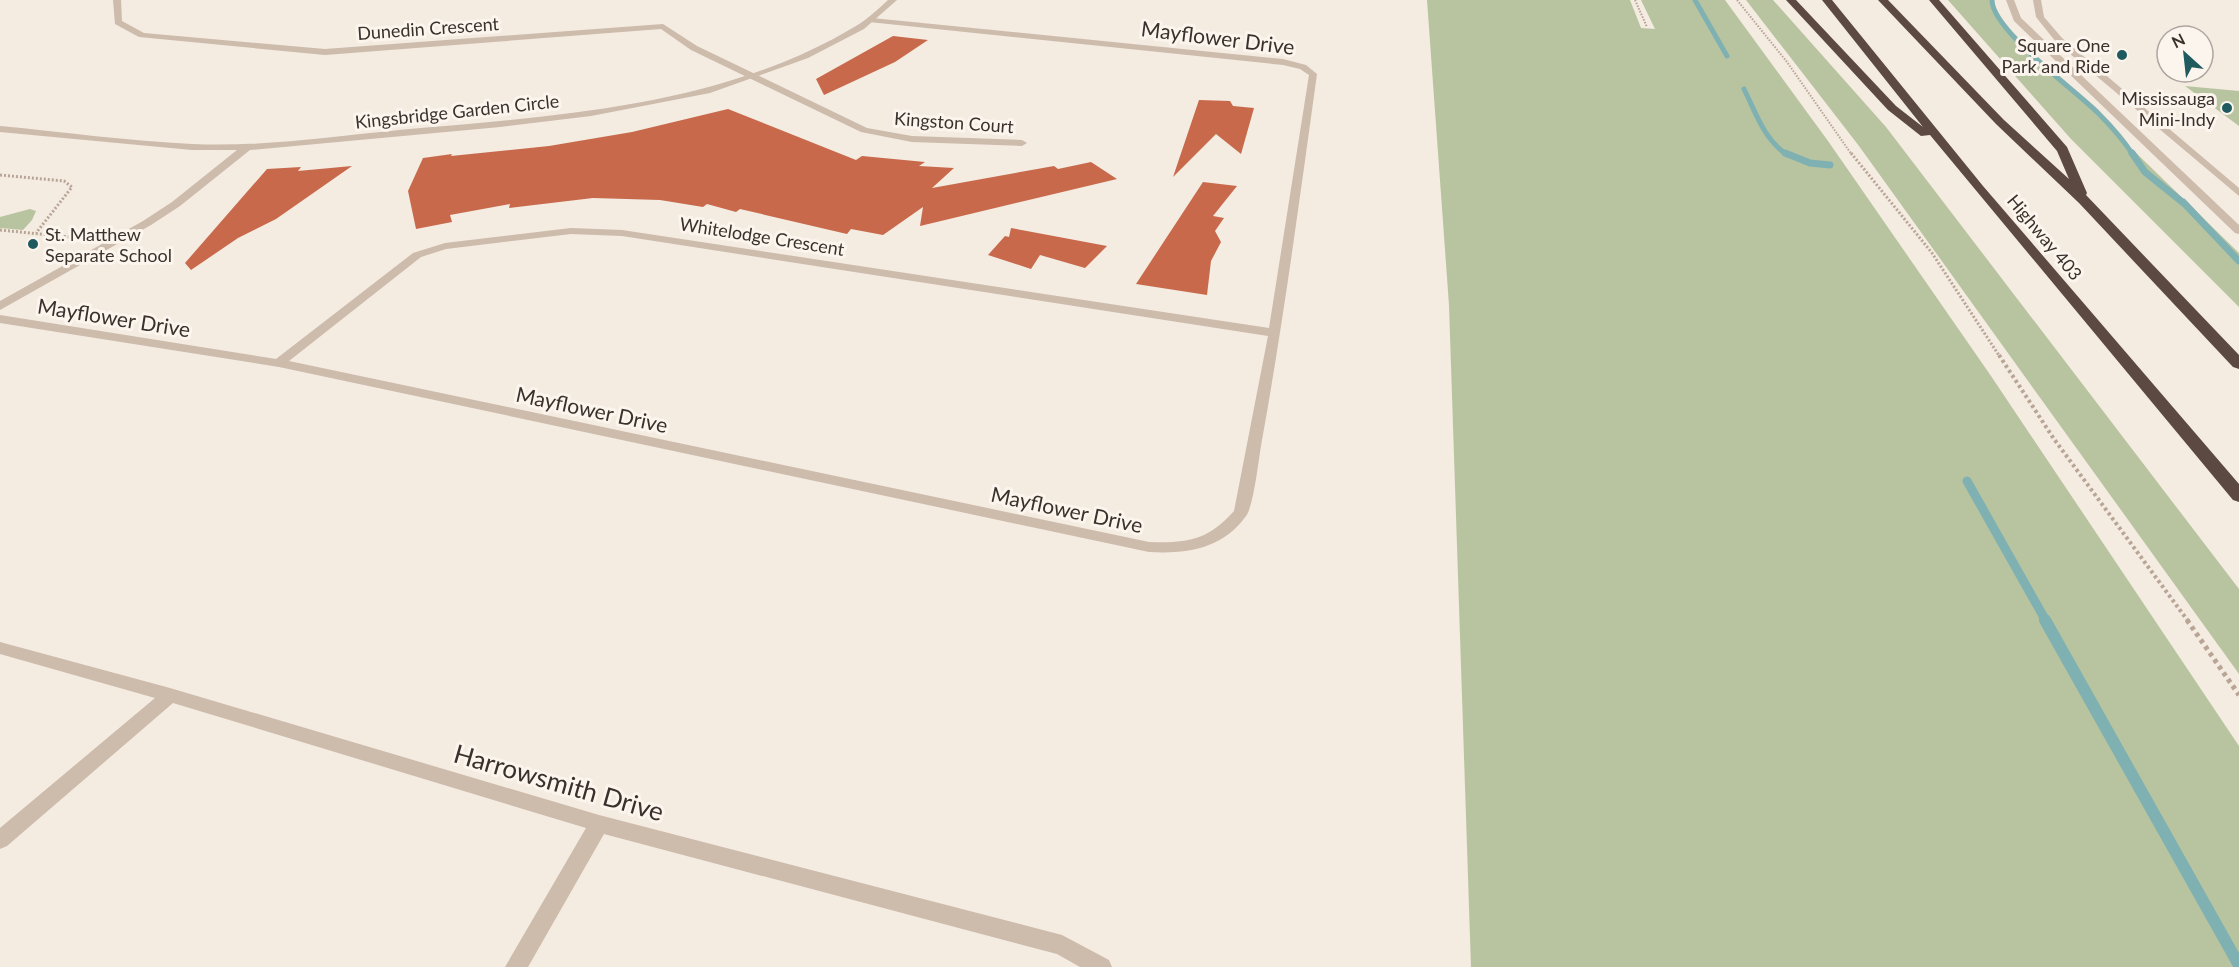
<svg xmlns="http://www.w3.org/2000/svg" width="2239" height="967" font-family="Lato,sans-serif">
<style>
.green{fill:#b8c4a0}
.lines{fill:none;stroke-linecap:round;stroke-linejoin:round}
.stream-far3{stroke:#7fb0b2;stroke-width:5}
.stream-far2{stroke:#7fb0b2;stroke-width:7}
.stream-far1{stroke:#7fb0b2;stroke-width:9}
.stream{stroke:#7fb0b2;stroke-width:12}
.building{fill:#c8694b}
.path-far3{stroke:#b9a596;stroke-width:2;stroke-dasharray:1.5 1.5;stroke-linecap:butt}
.path-far2{stroke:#b9a596;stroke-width:3;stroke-dasharray:2 2;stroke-linecap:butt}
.path-far1{stroke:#b9a596;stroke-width:4;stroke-dasharray:3 3;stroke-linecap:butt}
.path{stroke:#b9a596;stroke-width:5;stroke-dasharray:4 4;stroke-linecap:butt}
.minor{fill:#cdbbac;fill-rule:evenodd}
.tertiary{fill:#cdbbac;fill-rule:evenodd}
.motorway{fill:#5c4a42;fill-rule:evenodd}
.poi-dot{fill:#1f5a5e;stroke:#fbf5ee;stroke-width:2}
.labels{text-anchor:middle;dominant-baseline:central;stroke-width:6;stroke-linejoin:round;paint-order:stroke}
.far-street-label{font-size:18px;fill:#3b302b;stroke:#fbf5ee}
.far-poi-label{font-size:18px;fill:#3b302b;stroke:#fbf5ee;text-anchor:end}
.street-label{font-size:21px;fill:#3b302b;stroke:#fbf5ee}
.near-street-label{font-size:26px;fill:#3b302b;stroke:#fbf5ee}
</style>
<rect width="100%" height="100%" fill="#f4ebe1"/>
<path class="green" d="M1427,0H1630L1641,28L1655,29L1641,0H1725L1828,141L1991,376L2239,746V967H1471L1449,305Z
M1746,0H1773L1886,127L2239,589V674L1859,146Z
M1948,0H1993L1992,3L2002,21L2026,46L2239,253V307L2071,139Z
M2185,86L2239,91V126Z
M30,209L36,211L32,220L23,230L0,228V217Z"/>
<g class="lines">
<path class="stream-far3" d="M1695,0L1727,56
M1992,0C1992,30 2075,90 2098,113C2111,126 2123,139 2133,155
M1744,89C1755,111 1765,142 1788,155"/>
<path class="stream-far2" d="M1785,153L1810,163L1830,165
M2132,153L2145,172L2186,205
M2183,202L2239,261"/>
<path class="stream-far1" d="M1967,481L2046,621"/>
<path class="stream" d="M2045,620L2239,965"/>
</g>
<path class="building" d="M893,36L928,40L895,62L824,95L816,79Z
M1199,100L1230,101L1233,106L1254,108L1241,154L1216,134L1173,177Z
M728,109L856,160L862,156L925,162L919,166L954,168L932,188L1054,166L1058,169L1091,162L1117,179L920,226L923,207L883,235L851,229L847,234L740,209L736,212L707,204L703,207L660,200L593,198L509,208L510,204L450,215L452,222L416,229L408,191L423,158L452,154L451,156L549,146L632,132Z
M352,166L276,219L238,238L191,270L185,263L267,169L301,167L298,171Z
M1203,182L1237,186L1213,216L1224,218L1215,231L1221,242L1211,261L1207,295L1136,284Z
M1011,228L1107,246L1085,268L1040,255L1031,269L988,255L1005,236L1009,237Z"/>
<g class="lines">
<path class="path-far3" d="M1635,0L1647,27
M1737,0L1787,62L1852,155"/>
<path class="path-far2" d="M1851,153L1932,253L2000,357
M0,175L64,181L72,187L36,233
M0,230L80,238"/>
<path class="path-far1" d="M1999,355L2054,439L2188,621"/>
<path class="path" d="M2187,620L2239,695"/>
<path class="minor" d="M113,0H121L122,21L144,33L325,49L663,24L697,46L867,128L912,136L1022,140L1027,143L1022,146L912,142L861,132L691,50L661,29L325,55L139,37L115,24Z
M872,18L1283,59L1306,65L1317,74C1300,196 1284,318 1262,440C1259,455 1254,506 1246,516C1222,549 1188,554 1149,552L279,367L0,323V315L276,359L413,253L445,243L571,228L622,230L1269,328L1309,75L1300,69L1283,65L869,22L868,20ZM571,234L622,236L1268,336L1234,511C1207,541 1188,543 1149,542L289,361L421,257L446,249Z
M0,642L170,688L599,815L1062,935L1109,960L1112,967H1080L1057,954L604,834L528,967H505L586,828L173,703L7,846L0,849V828L155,698L0,654Z"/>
<path class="tertiary" d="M888,0H897L864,29L808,58L710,93L591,116L500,127L250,150L180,206L151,225L0,310V301L143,221L172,202L237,150H192L0,132V126C64,132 128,141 192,144C261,147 330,137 399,130C553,116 720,108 856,26C868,19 878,9 888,0Z
M2006,0H2014L2021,18L2239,225V234L2235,233L2014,21Z
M2033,0H2041L2044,17L2062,38L2239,188V196L2056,42L2036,17Z"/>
<path class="motorway" d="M1786,0H1796L1896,106L1923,127L1822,0H1832L1983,186L2239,484V502L2233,500L1930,135L1921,136L1888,110Z
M1878,0H1888L2004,120L2069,179L2057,151L1929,0H1939L2067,147L2087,193L2086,195L2239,355V369L2233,367L2079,203L1996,124Z"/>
</g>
<g class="poi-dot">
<circle cx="2122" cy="55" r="6"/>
<circle cx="2227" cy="108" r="6"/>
<circle cx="33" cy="244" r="6"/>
</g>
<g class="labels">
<g class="far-street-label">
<text transform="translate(428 28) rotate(-4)">Dunedin Crescent</text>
<text transform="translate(457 111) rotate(-6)">Kingsbridge Garden Circle</text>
<text transform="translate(954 122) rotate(4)">Kingston Court</text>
<text transform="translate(762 236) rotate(9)">Whitelodge Crescent</text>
<text transform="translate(2045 237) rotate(50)">Highway 403</text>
</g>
<g class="far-poi-label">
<text x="2110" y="45">Square One<tspan x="2110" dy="21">Park and Ride</tspan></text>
<text x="2215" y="98">Mississauga<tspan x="2215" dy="21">Mini-Indy</tspan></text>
<text x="45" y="234" text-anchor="start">St. Matthew<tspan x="45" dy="21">Separate School</tspan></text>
</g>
<g class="street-label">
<text transform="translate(1218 37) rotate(7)">Mayflower Drive</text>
<text transform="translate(114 317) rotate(9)">Mayflower Drive</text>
<text transform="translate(592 409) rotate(12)">Mayflower Drive</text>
<text transform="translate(1067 509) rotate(12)">Mayflower Drive</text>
</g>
<g class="near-street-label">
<text transform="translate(559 782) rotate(16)">Harrowsmith Drive</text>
</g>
</g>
<g transform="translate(2185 54) rotate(333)"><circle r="28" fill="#fbf5ee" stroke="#aea6a0" stroke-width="1.5"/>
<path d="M0-4.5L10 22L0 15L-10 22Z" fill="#1f5a5e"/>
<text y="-9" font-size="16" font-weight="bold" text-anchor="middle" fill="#3b302b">N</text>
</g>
</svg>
